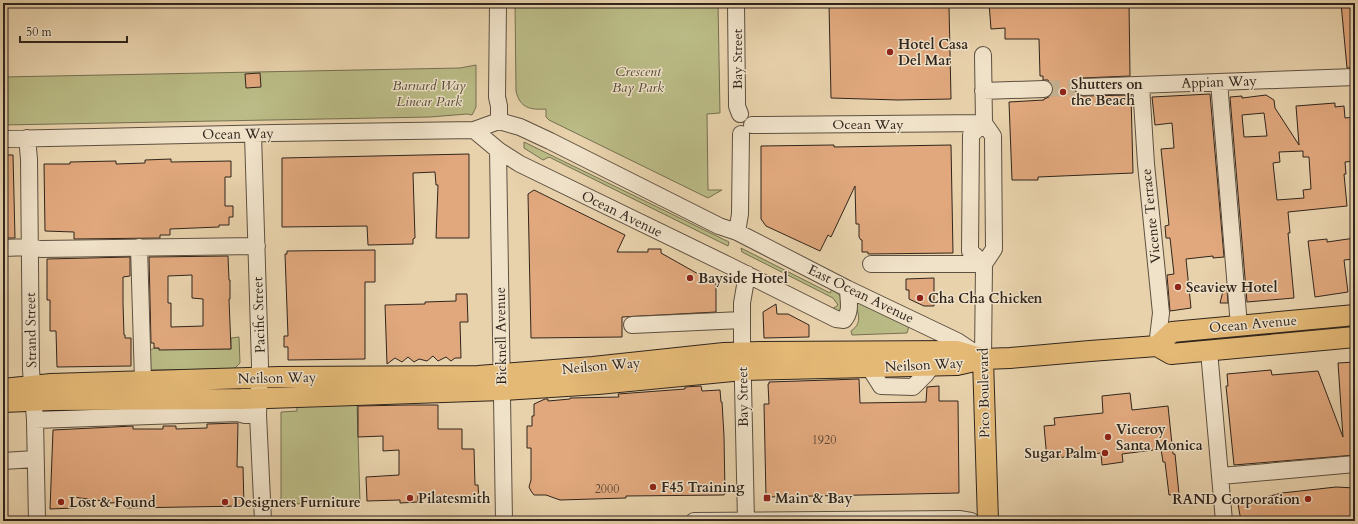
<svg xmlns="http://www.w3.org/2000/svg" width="1358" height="524" font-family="Cardo,serif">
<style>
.green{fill:#babb86;stroke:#757051}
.building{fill:#e1a87d;stroke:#30251c;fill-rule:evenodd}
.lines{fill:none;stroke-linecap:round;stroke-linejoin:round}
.minor-tunnel{stroke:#c3af8f;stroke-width:16;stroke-dasharray:16 8;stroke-linecap:butt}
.minor-casing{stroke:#5e5040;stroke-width:18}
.major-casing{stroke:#30251c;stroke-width:22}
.minor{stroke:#f0e2c9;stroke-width:16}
.major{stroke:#e4b976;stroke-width:20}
.poi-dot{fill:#8f2418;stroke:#f0e2c9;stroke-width:1.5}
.labels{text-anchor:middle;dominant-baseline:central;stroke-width:3;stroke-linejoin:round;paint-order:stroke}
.number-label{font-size:12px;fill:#5c4634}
.poi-label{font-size:14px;font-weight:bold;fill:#30251c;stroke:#f0e2c9;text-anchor:start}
.street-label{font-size:14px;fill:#30251c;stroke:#f0e2c9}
.park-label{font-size:14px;font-style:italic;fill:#524a36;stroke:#f0e2c9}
</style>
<rect width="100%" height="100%" fill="#e8d2ac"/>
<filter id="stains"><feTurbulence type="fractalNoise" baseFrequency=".005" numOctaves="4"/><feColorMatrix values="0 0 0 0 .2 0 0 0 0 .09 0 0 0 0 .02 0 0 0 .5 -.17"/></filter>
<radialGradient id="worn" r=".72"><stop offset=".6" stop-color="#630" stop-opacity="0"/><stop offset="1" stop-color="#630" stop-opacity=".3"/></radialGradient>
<path class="green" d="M515,3H718L720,113L707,114L708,190H722L708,198L549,120L546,117V109C530,110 520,108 516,91Z
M476,65V107L472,115L467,114L430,117L3,125V77L460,68Z
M524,142L729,242L728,246L549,157L543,160L524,148Z
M741,248L830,293L833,287L841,297V310L839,312L831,310L838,305L833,298L742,252Z
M855,300L909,326L907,333L852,335L851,331C864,322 857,313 855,300Z
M239,337L240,363L234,369L149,370L148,352L154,348L231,349V338Z
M297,404H357L360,503L281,504V412L297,411Z"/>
<path class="building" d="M870,3H915L917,5L949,6L951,99L898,100L831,98L829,4L868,5Z
M989,3H1129L1130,76L1082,78L1078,79L1075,82L1074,87L1075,92L1078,95L1083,96L1131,95L1133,173L1038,177V180H1012L1009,102L1044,100V99L1049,97L1052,94L1053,88L1052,84L1048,80H1043V76H1040L1039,39H1005V28L991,29Z
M1341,3H1355V68H1347Z
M260,73L261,87L246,88L245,74Z
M1210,94L1224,257L1213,258V256L1186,259L1191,308L1170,311L1167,275L1174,274L1170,238H1166L1165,226L1169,225L1161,149L1174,148L1172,123L1155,125L1152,97Z
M1266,95L1274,100L1275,108L1299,145L1296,106L1335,103V107L1344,106L1345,118L1355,117V161L1345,162L1346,174H1344L1347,206L1288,212L1290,233H1288L1294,298L1247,302L1230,97L1242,96V98ZM1264,113L1267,136L1244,137L1242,115ZM1303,151V157H1309L1311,189L1303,190L1304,198L1277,200L1273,163L1280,162L1279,152Z
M834,145V147L951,145L953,253L868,254V252H862V240H861L859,237V224H856L855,186L831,237L828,235L820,251L766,226L761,219V146Z
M469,154V238H436L438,185H436L435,172L413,173L415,238L413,239V244L368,245L367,226L282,227V158Z
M3,155H13L15,238H3Z
M171,159V162L231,161V177H225V206H233V217H229V225H219V227L170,229V235H160V238L74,239V232L45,231L44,164H70V162L116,161V164L145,163V160Z
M534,190L625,235L617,252H648V249H661V253L716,284V312L622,317V337L531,338L528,194Z
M1355,238V259L1344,260L1348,292L1315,297L1308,241L1327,239V242Z
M375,250V282H365V359L288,360V347H284V336H288L285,254H287V251Z
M228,256L229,280H230V299H229L231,349L159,350V348H154V343H151L149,257ZM192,275V298L203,299V326L171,327V303H168V276Z
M130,257V276L123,277V303L124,335H125V338H131V366L57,367L56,331H50V300H47V259Z
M934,278V306H924L909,299V290H906V279Z
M1227,290L1228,303H1220L1223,291Z
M456,294H467L468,322H460L461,358H455L451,361L446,357L438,361L433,356L427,361L419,359L414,362L408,357L402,362L395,358L387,364L385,305L425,304V302L456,301Z
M776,304L777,314H788L809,325V337L764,338L763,312Z
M1355,362V455L1234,465L1226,386H1228L1227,374L1271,370L1272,375L1318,371L1343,437L1338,363Z
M859,379L860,403L926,402L927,387L939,386V401H958L959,493L766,497L764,404H769L768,384H769V382Z
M701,386L702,391L720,390L721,402H722L724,436L725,494H724V495L626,496V498L560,500L546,495H534L531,491L529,487L531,480V448H527V426H532V416H534V404L545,399H548V401L570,399V398L619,397L618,394L685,389V387Z
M1130,393L1132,410L1168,406L1173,454H1175L1179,494L1169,495L1165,462H1163L1161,449L1122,454L1123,462L1102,465L1101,453L1047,459L1044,426L1055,425L1054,418L1103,413L1102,396Z
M408,405H438V429H462V449H474L475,485H478L479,501L452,502V496H418V502L400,503V500L367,501L366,477L399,475V450L383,451V436L358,437V406Z
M238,423L237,467H243L244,506L126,508L128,502L110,503V502L73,497L74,508L50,509L53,430L133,426V429H163V426H176V429L207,428V424Z
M1336,487L1355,488V521H1241L1238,504L1282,493Z"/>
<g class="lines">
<path class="minor-tunnel" d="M1044,89L1083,87"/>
<g class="minor-casing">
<path id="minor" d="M498,3L497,97L499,106V121
M736,3L737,101V106L740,114
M983,55L984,123L993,136L994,249L984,264L983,359
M1219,82L1239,326
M1141,85L1146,164L1161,313L1157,346
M1083,87L1355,77
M983,91L1044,89
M499,121L520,127L550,141L719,226L737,232L848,289L957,341L975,353
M984,123L971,135L970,251L984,264
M752,125L984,123
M474,130L498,150L520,164L728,265L836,319L844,320C852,311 848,300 848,289
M253,134L260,365L258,415L263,521
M27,138L29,159L31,370L35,420L37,521
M3,139L274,133L474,130L499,121
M498,150L504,521
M737,232L740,214L741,134
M139,247L143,381
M3,248L30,247L41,249L257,246
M871,264H984
M632,325L742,320
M1209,351L1224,521
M869,367L881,386L913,387L925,375L932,366
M35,420L238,413L245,415H258
M3,461L35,459
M1221,476L1355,464
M694,521L959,519L971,521
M746,521L742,338V303L747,274"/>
</g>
<g class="major-casing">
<path id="major" d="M1157,346L1172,332L1355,315
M983,359L988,521
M3,389L51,384L280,377L478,376L593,367L724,353L761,352L957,351L981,358
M3,402L52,400L241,399L502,390L598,384L743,370L957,365L983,359L1010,358L1090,351L1157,346L1171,354L1355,337"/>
</g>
<use href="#minor" class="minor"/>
<use href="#major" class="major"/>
</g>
<g class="poi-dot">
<circle cx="890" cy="52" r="4"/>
<circle cx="1063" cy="92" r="4"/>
<circle cx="690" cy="278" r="4"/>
<circle cx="1178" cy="287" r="4"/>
<circle cx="920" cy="298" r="4"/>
<circle cx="1108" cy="437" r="4"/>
<circle cx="1105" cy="453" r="4"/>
<circle cx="653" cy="487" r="4"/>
<circle cx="410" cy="498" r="4"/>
<rect x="763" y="494" width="8" height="8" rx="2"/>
<circle cx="1308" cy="499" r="4"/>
<circle cx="61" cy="502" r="4"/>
<circle cx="225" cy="502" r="4"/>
</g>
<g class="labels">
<g class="number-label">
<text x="824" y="440">1920</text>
<text x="607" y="489">2000</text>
</g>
<g class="poi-label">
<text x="898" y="44">Hotel Casa<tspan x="898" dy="16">Del Mar</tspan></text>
<text x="1071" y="84">Shutters on<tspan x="1071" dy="16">the Beach</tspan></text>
<text x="698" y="278">Bayside Hotel</text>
<text x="1186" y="287">Seaview Hotel</text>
<text x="928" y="298">Cha Cha Chicken</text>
<text x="1116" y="429">Viceroy<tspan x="1116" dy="16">Santa Monica</tspan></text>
<text x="1097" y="453" text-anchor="end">Sugar Palm</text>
<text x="661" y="487">F45 Training</text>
<text x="418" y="498">Pilatesmith</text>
<text x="775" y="498">Main &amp; Bay</text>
<text x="1300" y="499" text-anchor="end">RAND Corporation</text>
<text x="69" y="502">Lost &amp; Found</text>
<text x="233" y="502">Designers Furniture</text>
</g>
<g class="street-label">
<text transform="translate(737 59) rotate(-90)">Bay Street</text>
<text transform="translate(1219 82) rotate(-2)">Appian Way</text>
<text x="868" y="124">Ocean Way</text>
<text transform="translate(238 134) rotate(-1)">Ocean Way</text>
<text transform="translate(622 214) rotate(26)">Ocean Avenue</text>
<text transform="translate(1151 216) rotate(-96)">Vicente Terrace</text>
<text transform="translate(861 294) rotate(26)">East Ocean Avenue</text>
<text transform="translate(259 315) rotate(-92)">Pacific Street</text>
<text transform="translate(1253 324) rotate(-5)">Ocean Avenue</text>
<text transform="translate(31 330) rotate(-91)">Strand Street</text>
<text transform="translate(501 336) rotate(-91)">Bicknell Avenue</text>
<text transform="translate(924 365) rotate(-3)">Neilson Way</text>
<text transform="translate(601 366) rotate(-5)">Neilson Way</text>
<text transform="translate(277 378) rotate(-1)">Neilson Way</text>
<text transform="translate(984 393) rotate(-91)">Pico Boulevard</text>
<text transform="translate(743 397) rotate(-91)">Bay Street</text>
</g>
<g class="park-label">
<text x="638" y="71">Crescent<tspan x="638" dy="16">Bay Park</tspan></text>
<text x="429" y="85">Barnard Way<tspan x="429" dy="16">Linear Park</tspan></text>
</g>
</g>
<rect width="1358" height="524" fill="none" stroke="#e8d2ac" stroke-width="16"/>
<rect x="4" y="4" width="1350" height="516" fill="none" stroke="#30251c" stroke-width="2"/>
<rect x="8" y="8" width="1342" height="508" fill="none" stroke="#30251c"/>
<path d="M20 36v6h107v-6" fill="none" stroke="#30251c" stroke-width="2"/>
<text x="26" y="36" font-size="12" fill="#30251c" stroke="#f0e2c9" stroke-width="3" paint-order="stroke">50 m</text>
<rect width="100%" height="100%" filter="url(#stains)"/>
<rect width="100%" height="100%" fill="url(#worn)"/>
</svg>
